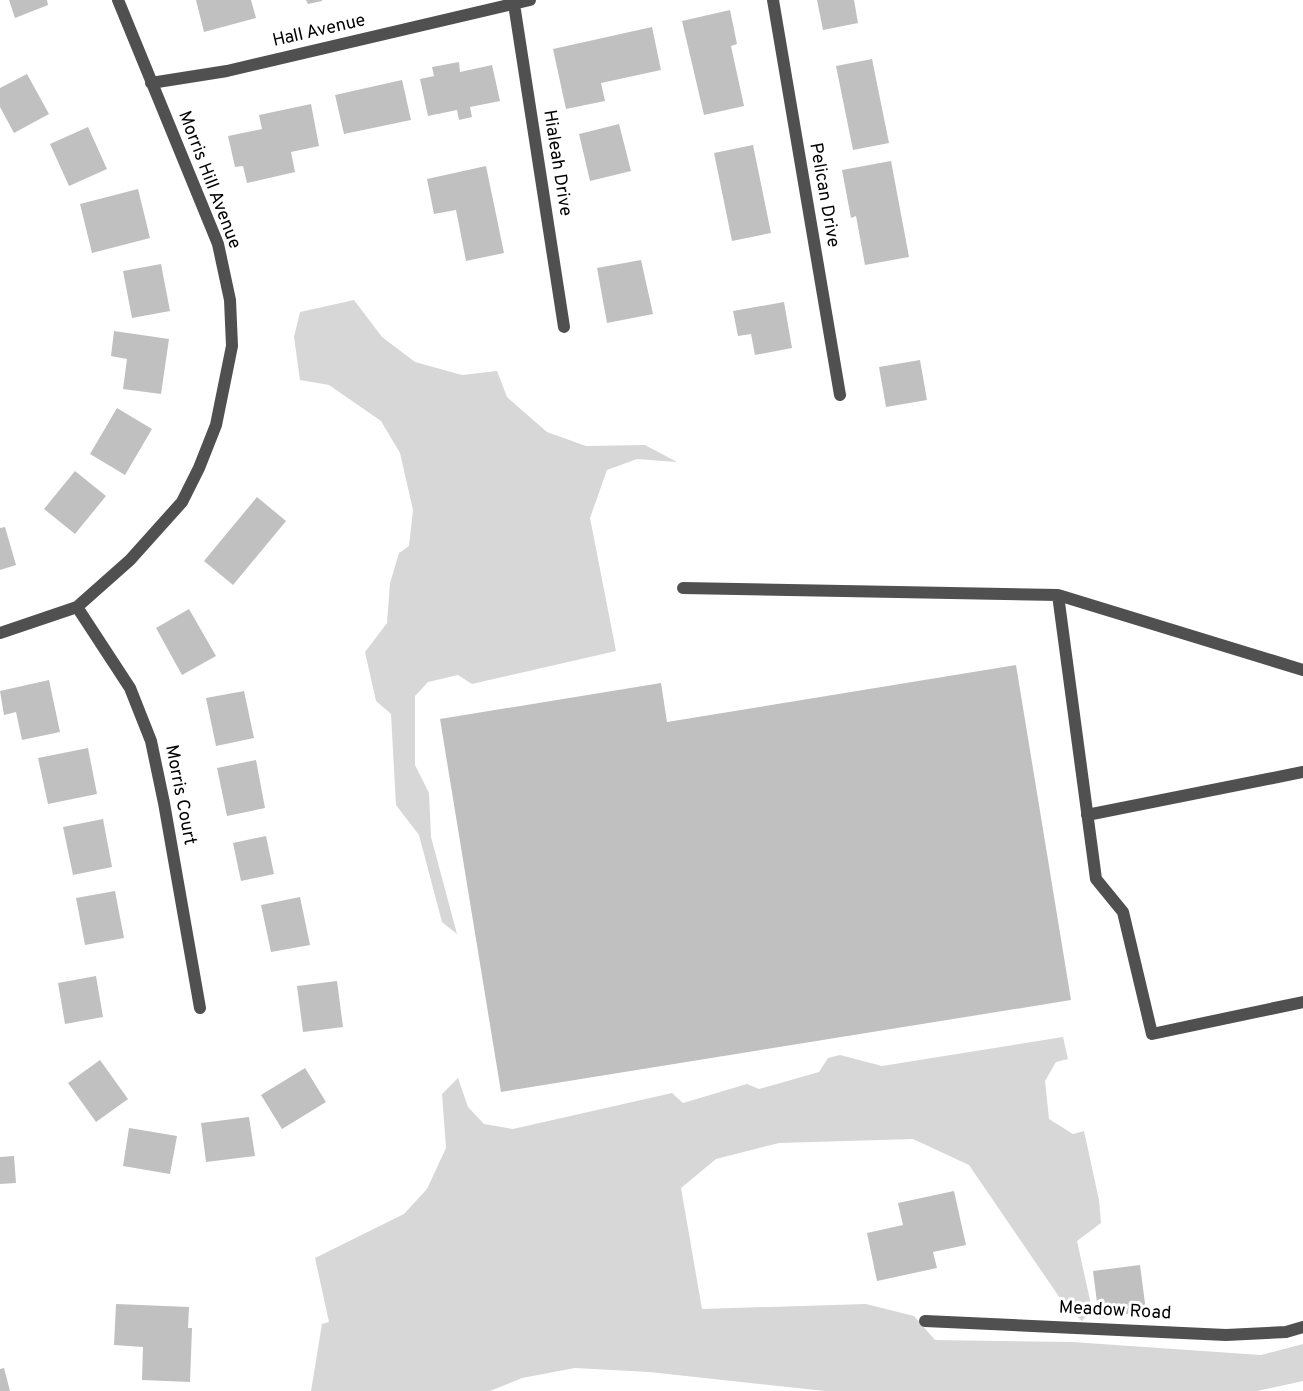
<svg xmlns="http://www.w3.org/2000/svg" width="1303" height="1391" font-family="Overpass,sans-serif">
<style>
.green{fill:#d7d7d7}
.building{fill:#c0c0c0}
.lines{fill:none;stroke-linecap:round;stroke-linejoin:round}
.service{stroke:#505050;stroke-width:12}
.minor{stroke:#505050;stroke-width:12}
.labels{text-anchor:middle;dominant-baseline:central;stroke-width:6;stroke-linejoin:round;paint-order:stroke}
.street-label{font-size:18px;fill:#000;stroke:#fff}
</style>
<rect width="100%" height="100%" fill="#fff"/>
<path class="green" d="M354,300L382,337L415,362L462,375L497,371L507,397L547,432L586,446L645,445L677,462L637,459L607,470L590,518L616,651L472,684L458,675L428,682L415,696V765L429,793L431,837L457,934L442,922L419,835L396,805L391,714L376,701L365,652L387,623L390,583L399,553L409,546L413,510L400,453L381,421L329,385L300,380L294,337L300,312Z
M1063,1037L1068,1059L1056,1062L1045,1081L1049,1119L1073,1134L1084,1131L1099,1200L1101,1223L1077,1241L1092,1309L1082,1321L1066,1307L969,1165L913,1139L779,1143L716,1159L681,1188L702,1309L866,1304L914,1316L935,1340L1072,1342L1261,1355L1303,1344V1381L1257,1391H825L649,1372L575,1368L522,1378L490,1391H311L322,1324L329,1322L315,1258L404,1214L427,1189L446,1148L442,1094L458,1078L468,1107L484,1124L513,1129L672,1093L683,1103L747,1084L759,1089L819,1072L828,1058L840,1055L882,1066Z"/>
<path class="building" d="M9,0H47L48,5L15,18Z
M196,0H251L256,18L204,32Z
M306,0H322V1L308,4Z
M817,0H854L858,23L823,30Z
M730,10L737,44L731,46L744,106L704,115L682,21Z
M652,27L661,70L601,83L605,101L566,109L553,49Z
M872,59L889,143L853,150L836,66Z
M459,62L460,72L492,65L500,101L470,107L472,117L459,120L457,110L428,116L420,79L434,76L432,67Z
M27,74L49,114L14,133L0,107V88Z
M402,80L411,120L344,134L335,95Z
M311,104L319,146L291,152L295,172L247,183L243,166L235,167L228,136L262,129L259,115Z
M619,124L631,171L590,181L579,134Z
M88,127L107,169L69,186L50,144Z
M753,145L771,233L732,241L714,153Z
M891,161L909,257L865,265L856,216L851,218L842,170Z
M486,166L504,253L466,261L456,210L434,214L427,179Z
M138,189L150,238L92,253L80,204Z
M641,260L653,314L607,323L597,268Z
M161,264L170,311L132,318L123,271Z
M784,302L792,348L755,355L751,334L738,336L733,311Z
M114,331L169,339L161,394L123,389L127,359L111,356Z
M920,360L927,400L886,407L879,367Z
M117,408L152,429L125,475L90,454Z
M75,471L106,496L75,534L44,509Z
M257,497L286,521L233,585L204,561Z
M5,527L16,565L0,570V528Z
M189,609L216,656L182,675L156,628Z
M1016,665L1071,1000L501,1092L440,719L661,683L667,722Z
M49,680L60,732L22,740L16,712L4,715L0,691Z
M244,691L254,738L216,746L206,698Z
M88,748L97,794L48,804L38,758Z
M256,760L265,808L227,816L217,768Z
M103,819L112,867L73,875L63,827Z
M266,836L274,874L241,881L233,843Z
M115,891L124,938L85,945L76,898Z
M300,897L310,945L271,952L261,905Z
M96,976L103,1017L65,1024L58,983Z
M337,981L343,1027L303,1032L297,986Z
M100,1060L128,1099L96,1122L68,1083Z
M305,1068L326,1102L282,1129L261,1095Z
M249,1117L255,1156L206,1162L201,1123Z
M129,1128L177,1136L170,1174L123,1166Z
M14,1156L16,1183L0,1184V1157Z
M954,1191L966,1245L933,1252L937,1268L877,1281L867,1233L903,1225L898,1203Z
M1140,1265L1146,1311L1099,1318L1093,1271Z
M116,1304L189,1307L188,1328H192L190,1382L142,1380L143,1347L114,1345Z
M4,1368L10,1391H0V1369Z"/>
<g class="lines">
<path class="service" d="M683,588L1058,595
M1303,670L1058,595L1096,879L1123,912L1152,1034L1303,1002
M1087,815L1303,772"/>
<path class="minor" d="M773,0L840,395
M514,4L564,327
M151,83L227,71L530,0
M77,607L130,688L151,741L164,803L200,1008
M0,633L77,607L130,560L182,502L199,468L216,425L232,346L230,300L218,244L118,0
M925,1321L1226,1335L1286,1332L1303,1327"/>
</g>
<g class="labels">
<g class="street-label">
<text transform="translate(319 31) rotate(-13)">Hall Avenue</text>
<text transform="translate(557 163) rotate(81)">Hialeah Drive</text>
<text transform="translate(209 180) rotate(69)">Morris Hill Avenue</text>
<text transform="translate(824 195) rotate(80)">Pelican Drive</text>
<text transform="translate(180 795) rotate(79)">Morris Court</text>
<text transform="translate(1115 1311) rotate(3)">Meadow Road</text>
</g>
</g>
</svg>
